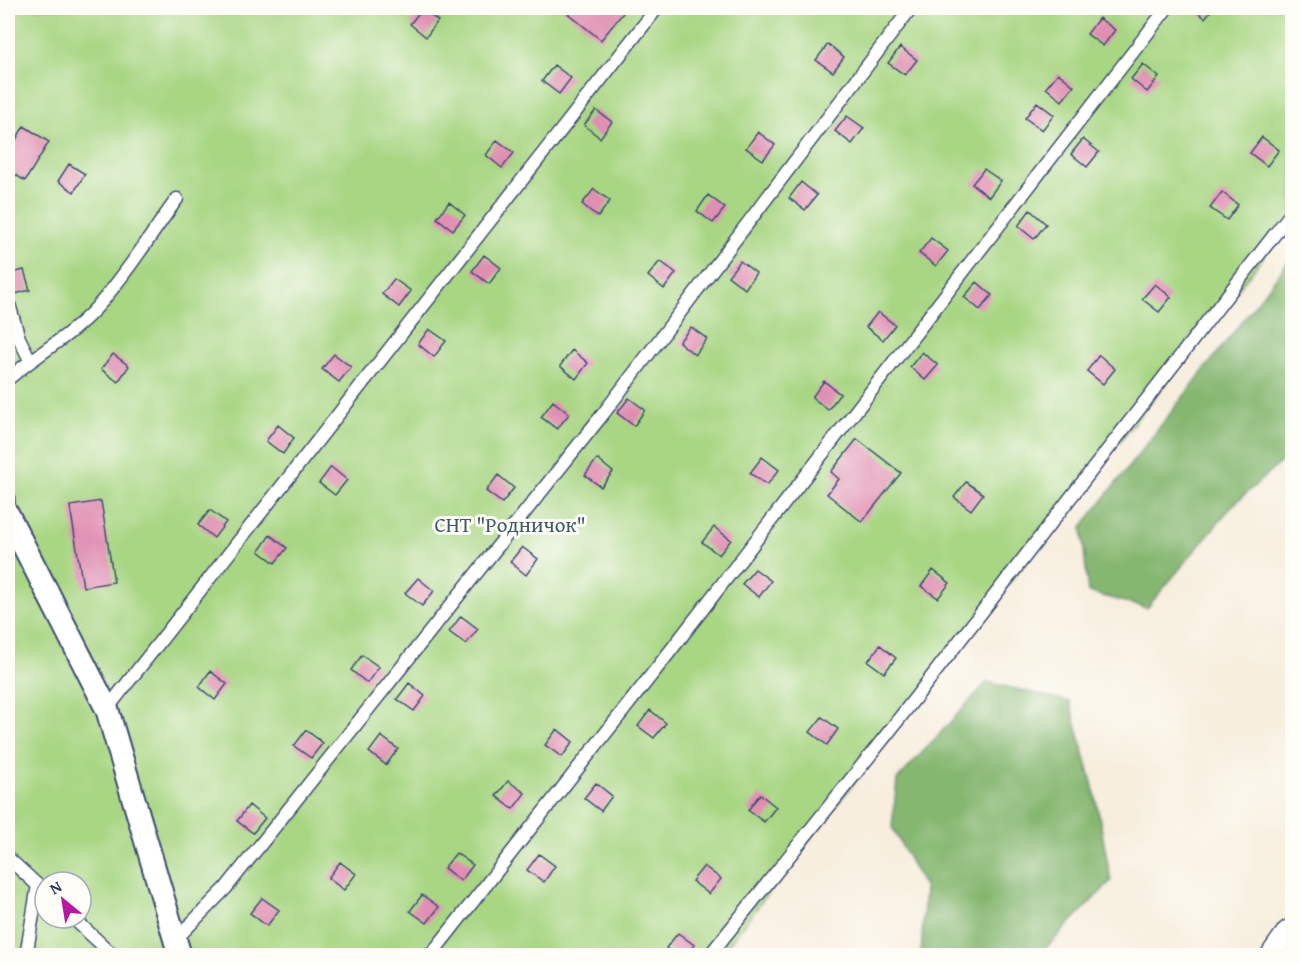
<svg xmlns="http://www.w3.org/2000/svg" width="1300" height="963" font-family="'Gentium Book Plus',serif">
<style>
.green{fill:#a8d683;stroke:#628270;stroke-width:1.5;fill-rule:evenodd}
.forest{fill:#86b771;stroke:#507368;stroke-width:1.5}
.building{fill:#e08fb2}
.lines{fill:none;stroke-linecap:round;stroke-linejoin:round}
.lane-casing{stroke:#3c4c71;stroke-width:15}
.street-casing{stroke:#3c4c71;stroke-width:26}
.primary-casing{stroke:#3c4c71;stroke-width:36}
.lane{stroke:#fff;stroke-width:12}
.street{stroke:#fff;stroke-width:22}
.primary{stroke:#fff;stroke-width:33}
.labels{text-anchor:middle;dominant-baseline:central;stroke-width:6;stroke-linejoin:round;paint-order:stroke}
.park-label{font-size:21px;fill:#3e5967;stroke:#fdfcf7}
</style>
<rect width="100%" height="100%" fill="#fdfcf7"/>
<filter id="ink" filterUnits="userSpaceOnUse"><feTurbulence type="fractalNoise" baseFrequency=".0167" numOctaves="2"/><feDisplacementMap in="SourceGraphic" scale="12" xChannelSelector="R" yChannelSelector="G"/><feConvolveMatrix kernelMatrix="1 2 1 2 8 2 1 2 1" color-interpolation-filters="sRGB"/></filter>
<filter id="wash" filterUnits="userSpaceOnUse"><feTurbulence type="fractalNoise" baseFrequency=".008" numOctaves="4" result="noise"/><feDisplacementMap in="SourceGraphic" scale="24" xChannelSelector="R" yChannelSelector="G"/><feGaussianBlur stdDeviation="1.35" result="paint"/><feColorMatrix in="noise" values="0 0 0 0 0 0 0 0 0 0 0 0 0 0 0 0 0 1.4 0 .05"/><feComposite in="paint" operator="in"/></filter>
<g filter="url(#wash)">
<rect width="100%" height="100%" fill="#f7eedd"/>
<path class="green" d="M8,8H1292V220L720,955H8ZM45,882H81V918H45Z"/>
<path class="forest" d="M1292,257V452L1232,506L1147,608L1088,592L1082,527Z
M987,682L1070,702L1095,794L1111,881L1039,955H921L925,889L892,827L897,780Z"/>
<g id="blocks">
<path class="building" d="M561,8H627L601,40Z
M1192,8H1213L1205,18Z
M422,9L438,21L426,37L410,24Z
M1099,18L1115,30L1103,46L1087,34Z
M828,44L844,57L833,72L816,60Z
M900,47L917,60L905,75L888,63Z
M1143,64L1159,77L1147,92L1131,79Z
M554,65L571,78L559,94L542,81Z
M1058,73L1074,86L1062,101L1046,88Z
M1037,102L1054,115L1042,130L1025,118Z
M596,110L612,122L600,138L584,125Z
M847,116L864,128L852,144L835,131Z
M24,126L49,142L25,181L8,170V153Z
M758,132L775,145L763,160L746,148Z
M1262,137L1279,150L1267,166L1250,153Z
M1083,139L1099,152L1087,167L1071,154Z
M497,140L514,153L502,168L486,155Z
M69,164L85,174L74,192L58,181Z
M984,169L1001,181L989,197L972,184Z
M801,182L817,195L805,210L789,198Z
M594,189L610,201L598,217L582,204Z
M1222,192L1238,205L1227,220L1210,208Z
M708,195L725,208L713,223L697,211Z
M449,202L465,215L453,230L437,218Z
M1030,210L1046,224L1034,239L1018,226Z
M931,238L948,251L936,266L919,253Z
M484,255L501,268L489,284L472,271Z
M660,261L676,273L664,289L648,276Z
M740,261L756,273L745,289L728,276Z
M24,270L30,290L11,295L8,274Z
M394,279L411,291L399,307L382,294Z
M977,282L992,295L980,310L964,297Z
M1155,284L1171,297L1159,312L1142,299Z
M878,312L895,325L883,340L866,327Z
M691,327L707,339L695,355L679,342Z
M429,329L446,341L434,357L418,344Z
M572,350L588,363L576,379L560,366Z
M922,352L938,365L925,380L910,367Z
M113,354L129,366L118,382L101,369Z
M334,354L351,367L339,382L322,369Z
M1099,355L1115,369L1103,384L1087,371Z
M824,381L840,394L828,410L812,397Z
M629,398L645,410L634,426L617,413Z
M553,401L569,414L557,429L541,417Z
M278,425L294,438L283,454L266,441Z
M857,439L901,473L862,522L827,494L839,479L831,472Z
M762,457L779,470L767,485L750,473Z
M597,459L613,472L601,487L585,475Z
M331,467L347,480L335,495L319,483Z
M498,475L514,488L502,503L486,491Z
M966,482L983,494L971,510L954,497Z
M101,501L114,582L83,587L70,506Z
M210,510L226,522L214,538L198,525Z
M714,527L731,540L719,555L702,542Z
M270,535L287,548L275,563L259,551Z
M522,547L538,559L526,575L510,562Z
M755,569L771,581L759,597L742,584Z
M933,570L950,583L938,598L921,586Z
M418,578L434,591L422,606L405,593Z
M461,616L478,629L466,644L449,632Z
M880,645L896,658L884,673L868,661Z
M362,655L379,667L367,683L351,670Z
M210,671L227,684L215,700L199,687Z
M409,683L425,696L414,711L397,699Z
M650,710L666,723L654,738L638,726Z
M822,717L838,729L827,745L810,732Z
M557,729L573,742L562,757L545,745Z
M306,730L323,743L311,758L294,746Z
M381,736L398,749L386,765L369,752Z
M508,781L525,793L513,809L496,796Z
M596,783L612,796L601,811L584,798Z
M760,794L776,807L764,822L748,810Z
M249,805L265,818L253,833L237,821Z
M456,853L473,865L461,881L444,868Z
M539,854L555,866L544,882L527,870Z
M340,862L356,874L344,890L328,878Z
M704,866L721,879L709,894L692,881Z
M422,895L439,907L427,923L410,911Z
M262,898L279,910L267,926L250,913Z
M678,933L694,945L687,956H675L666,948Z"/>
</g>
</g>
<g filter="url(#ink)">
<use href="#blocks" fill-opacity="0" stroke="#3c4c71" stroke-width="1.5"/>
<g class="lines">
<g class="lane-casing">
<path id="lane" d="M8,301L19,338L30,360
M8,379C37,354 71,336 97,307C127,274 151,234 177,199
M8,497L10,519
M107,709L657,8
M8,858L45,892
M73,918L114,956
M176,939L226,888L603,414L911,8
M26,956L38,885
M430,956L668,654L1167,8
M709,956L888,733L1292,212"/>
</g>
<g class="street-casing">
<path id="street" d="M8,515L107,709L180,956"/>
</g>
<g class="primary-casing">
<path id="primary" d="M1278,956L1292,936"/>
</g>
<use href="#lane" class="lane"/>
<use href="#street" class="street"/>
<use href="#primary" class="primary"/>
</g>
</g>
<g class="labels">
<g class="park-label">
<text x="510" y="524">СНТ "Родничок"</text>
</g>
</g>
<rect width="1300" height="963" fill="none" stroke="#fdfcf7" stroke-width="30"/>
<g transform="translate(63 900) rotate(330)"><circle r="28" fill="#fdfcf7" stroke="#a3aaba" stroke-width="1.5"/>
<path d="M0-4.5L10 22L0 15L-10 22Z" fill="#b5179e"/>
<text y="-9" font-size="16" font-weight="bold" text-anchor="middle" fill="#1b2f5e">N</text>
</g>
</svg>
